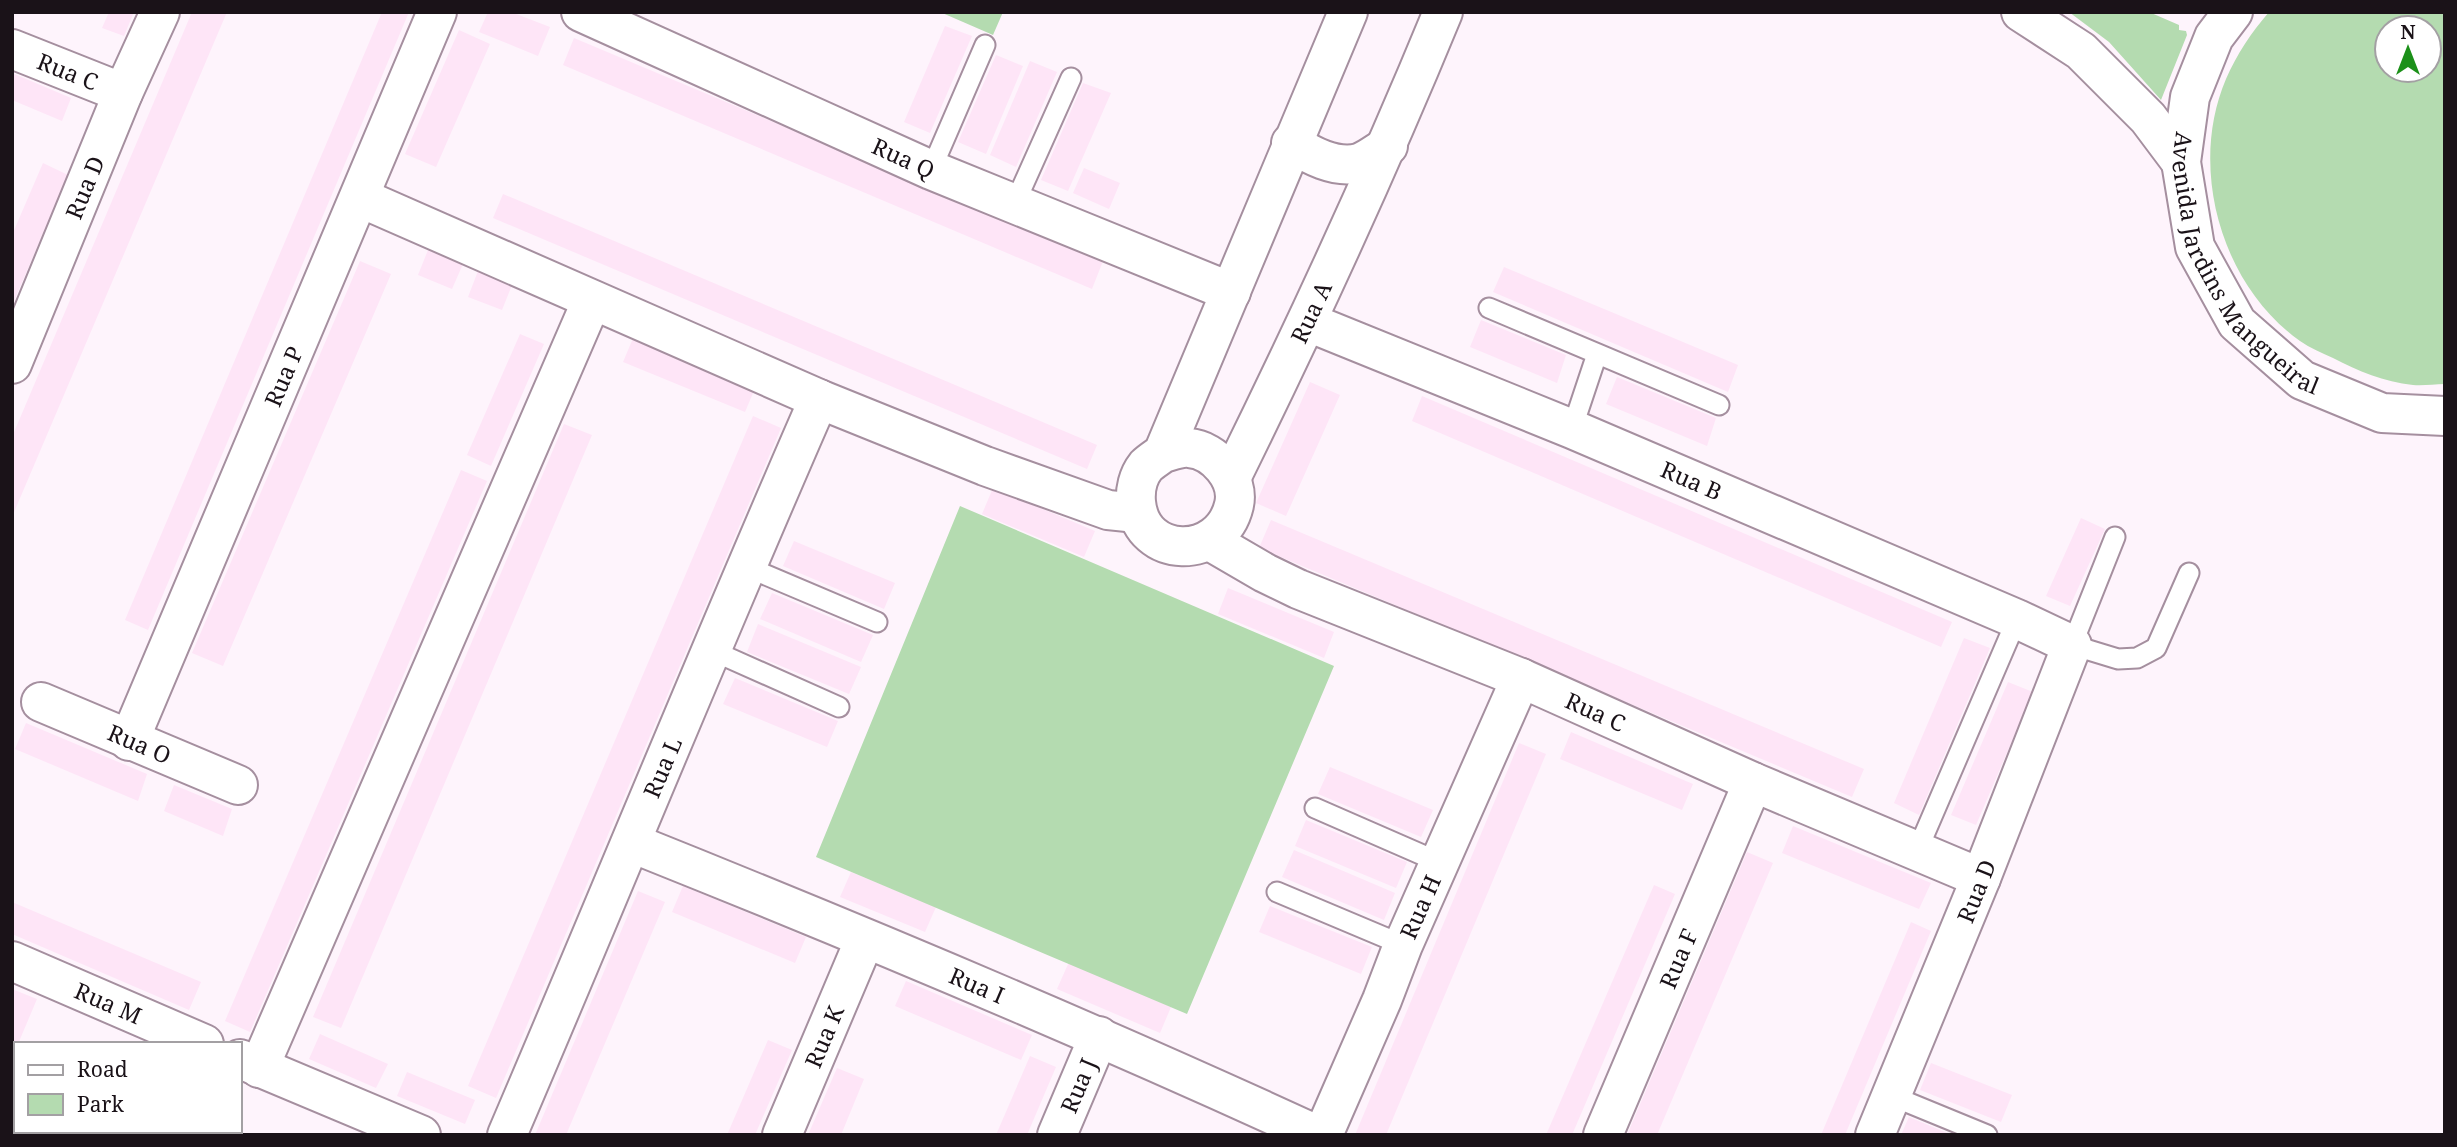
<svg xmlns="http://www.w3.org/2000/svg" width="2457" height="1147" font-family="'Noto Serif',serif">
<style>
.built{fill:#fee5f7}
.green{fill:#b4dbb0;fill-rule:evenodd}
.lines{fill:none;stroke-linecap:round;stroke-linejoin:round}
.service-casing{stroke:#a58f9f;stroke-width:23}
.minor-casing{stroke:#a58f9f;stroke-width:42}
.tertiary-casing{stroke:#a58f9f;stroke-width:42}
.service{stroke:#fff;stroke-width:19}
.minor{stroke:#fff;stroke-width:38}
.tertiary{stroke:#fff;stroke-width:38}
.labels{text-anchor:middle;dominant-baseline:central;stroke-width:5;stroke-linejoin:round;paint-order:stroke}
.street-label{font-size:23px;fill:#1a1218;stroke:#fff}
</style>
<rect width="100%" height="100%" fill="#fef4fc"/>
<path class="built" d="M109,12H134L124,36L102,28Z
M192,12H227L12,517V437Z
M382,12H409L148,630L125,620Z
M488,12H511L550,27L538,56L479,32Z
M945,26L972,36L930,133L904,122Z
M459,30L490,44L436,167L405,154Z
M574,38L1103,261L1092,289L563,65Z
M996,55L1023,66L986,154L958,142Z
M1030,61L1057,72L1016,167L990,155Z
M12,73L71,98L62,121L12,100Z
M1083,83L1111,93L1068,191L1041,180Z
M43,163L68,175L12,306V235Z
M1084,168L1120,183L1109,209L1073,193Z
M503,194L1097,445L1087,469L493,218Z
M428,250L463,264L452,289L418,275Z
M360,261L391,274L223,666L192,653Z
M1504,267L1738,365L1728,392L1493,292Z
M478,271L512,285L502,310L468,297Z
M1481,320L1566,355L1557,383L1470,347Z
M520,334L544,344L491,466L467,455Z
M634,336L756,386L745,412L623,362Z
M1617,377L1716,418L1707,446L1606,404Z
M1310,382L1340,395L1286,516L1256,503Z
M1422,396L1952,622L1941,647L1412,421Z
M753,416L781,428L496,1098L468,1086Z
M564,424L592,435L341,1028L313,1017Z
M461,470L487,481L250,1032L225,1021Z
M993,488L1095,531L1084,557L982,514Z
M2081,518L2105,529L2070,606L2046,596Z
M1271,520L1864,769L1852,797L1259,548Z
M794,541L895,583L884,609L783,566Z
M1228,588L1334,632L1324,658L1218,614Z
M772,593L873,635L861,662L760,619Z
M758,624L861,667L849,694L747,652Z
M1964,638L1990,648L1919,815L1894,803Z
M735,678L838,721L827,747L723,704Z
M2008,682L2033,692L1976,825L1951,815Z
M26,723L147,774L138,801L15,749Z
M1571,732L1693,784L1682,810L1560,759Z
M1519,743L1546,754L1386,1135H1355Z
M1330,767L1433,810L1421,837L1318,794Z
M174,785L232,809L223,836L164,811Z
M1306,820L1407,862L1396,888L1295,846Z
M1793,826L1931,883L1919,909L1782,853Z
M1294,850L1395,893L1384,920L1282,877Z
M1747,852L1773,863L1657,1135H1627Z
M851,872L936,907L925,932L840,897Z
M1654,885L1675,894L1572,1135H1546Z
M683,886L806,937L795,963L672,912Z
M638,891L665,902L566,1135H535Z
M12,902L201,982L189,1010L12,934Z
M1270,906L1372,947L1361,974L1259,932Z
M1911,922L1931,931L1845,1135H1821Z
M1069,962L1171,1007L1160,1033L1057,989Z
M906,981L1032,1035L1021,1060L895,1006Z
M12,989L37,999L18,1044H16L12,1058Z
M320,1034L388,1064L376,1088L309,1059Z
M768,1040L792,1050L755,1135H727Z
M1030,1056L1056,1067L1027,1135H996Z
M1931,1063L2012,1095L2001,1122L1920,1090Z
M837,1068L864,1079L841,1135H808Z
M407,1072L475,1100L465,1124L397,1096Z
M1909,1117L1952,1135H1901Z"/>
<path class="green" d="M940,12H1003L993,35Z
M2069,12H2149L2179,25V30L2186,31L2187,35L2161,100L2109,42Z
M2269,12H2445V384C2434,384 2423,386 2413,385C2384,382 2358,371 2333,358C2322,353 2310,348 2300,341C2221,285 2188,168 2226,79C2237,54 2251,33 2269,12ZM2429,28V70H2387V28Z
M960,506L1334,666L1187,1014L816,857Z"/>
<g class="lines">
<g class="service-casing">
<path id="service" d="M931,170L985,45
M1015,203L1071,78
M1489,308L1719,405
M1572,429L1597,354
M2115,537L2072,645L2118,659L2137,658L2156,648L2189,573
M747,567L877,622
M711,650L839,707
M1315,808L1441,863
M1918,849L2017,619
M1277,892L1403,945
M1892,1096L1987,1135"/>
</g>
<g class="minor-casing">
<g id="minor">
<path id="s1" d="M581,12L931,170L1231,292"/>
<path id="s2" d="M12,49L123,93"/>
<path d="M1291,143C1310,155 1335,169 1359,163C1368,160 1379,151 1388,146"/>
<path d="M361,198L819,399L985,466L1108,510L1137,513"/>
<path id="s3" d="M1308,322L1572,429L2017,619L2072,645L1981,878L1875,1135"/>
<path id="s4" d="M12,364L123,93L160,12"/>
<path d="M1163,453C1171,451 1181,447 1189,448C1215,450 1240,479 1234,505C1221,561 1141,560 1136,502C1135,490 1138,476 1146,466C1151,461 1158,457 1163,453L1348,12"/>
<path id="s5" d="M1231,478C1307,324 1378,170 1443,12"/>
<path id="s6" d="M1210,541L1265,573L1298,589L1521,678L1753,782L1981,878"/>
<path id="s7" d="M41,702L238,785"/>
<path id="s8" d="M129,741L437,12"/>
<path id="s9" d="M632,843C862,935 1091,1031 1317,1135"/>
<path id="s10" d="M12,961L204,1044"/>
<path d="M240,1059L421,1135"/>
<path d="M259,1068L592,300"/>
<path id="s11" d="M507,1135C612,890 712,643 819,399"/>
<path id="s12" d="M782,1135L865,939"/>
<path id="s13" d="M1057,1135L1099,1036"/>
<path id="s14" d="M1323,1135L1382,1000L1403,945L1521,678"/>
<path id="s15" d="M1603,1135L1753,782"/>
</g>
</g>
<g class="tertiary-casing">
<g id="tertiary">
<path d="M2021,12L2081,51L2148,118L2181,162"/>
<path id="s16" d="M2233,12L2214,37L2190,97L2181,162L2195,247L2237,323L2302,380L2382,413L2445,416"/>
</g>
</g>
<use href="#service" class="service"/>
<use href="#minor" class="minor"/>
<use href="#tertiary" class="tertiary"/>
</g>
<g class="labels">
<g class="street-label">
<text stroke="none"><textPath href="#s2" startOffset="60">Rua C</textPath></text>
<text stroke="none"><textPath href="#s1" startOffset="354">Rua Q</textPath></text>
<text stroke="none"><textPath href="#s4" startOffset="191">Rua D</textPath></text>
<text stroke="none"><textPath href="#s16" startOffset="285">Avenida Jardins Mangueiral</textPath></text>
<text stroke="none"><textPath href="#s5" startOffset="184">Rua A</textPath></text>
<text stroke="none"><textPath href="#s8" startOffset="396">Rua P</textPath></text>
<text stroke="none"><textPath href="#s3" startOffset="415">Rua B</textPath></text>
<text stroke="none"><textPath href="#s6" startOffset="422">Rua C</textPath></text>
<text stroke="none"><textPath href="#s7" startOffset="107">Rua O</textPath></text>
<text stroke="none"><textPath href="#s11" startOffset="399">Rua L</textPath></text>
<text transform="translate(1976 891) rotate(-68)">Rua D</text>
<text stroke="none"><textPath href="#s14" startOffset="248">Rua H</textPath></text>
<text stroke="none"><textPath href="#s15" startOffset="192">Rua F</textPath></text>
<text stroke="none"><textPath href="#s9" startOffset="373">Rua I</textPath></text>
<text stroke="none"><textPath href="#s10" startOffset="105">Rua M</textPath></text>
<text stroke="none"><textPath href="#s12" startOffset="107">Rua K</textPath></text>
<text stroke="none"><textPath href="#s13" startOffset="54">Rua J</textPath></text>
</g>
</g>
<rect width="2457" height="1147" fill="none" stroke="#1a1218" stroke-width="28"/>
<rect x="14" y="1042" width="228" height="91" fill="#ffffff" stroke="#a3a0a3" stroke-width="2"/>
<rect x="28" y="1065" width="35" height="10" fill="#ffffff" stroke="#a3a0a3" stroke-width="2"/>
<text x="77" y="1077" font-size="21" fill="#1a1218">Road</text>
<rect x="28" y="1094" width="35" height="21" fill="#b4dbb0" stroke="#a3a0a3" stroke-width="2"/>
<text x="77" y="1112" font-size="21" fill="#1a1218">Park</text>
<g transform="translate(2408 49)"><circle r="33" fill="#ffffff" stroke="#a3a0a3" stroke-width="2"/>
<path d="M0-5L12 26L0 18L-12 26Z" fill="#1c9019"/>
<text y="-10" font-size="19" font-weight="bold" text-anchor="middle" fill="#1a1218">N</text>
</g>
</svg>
